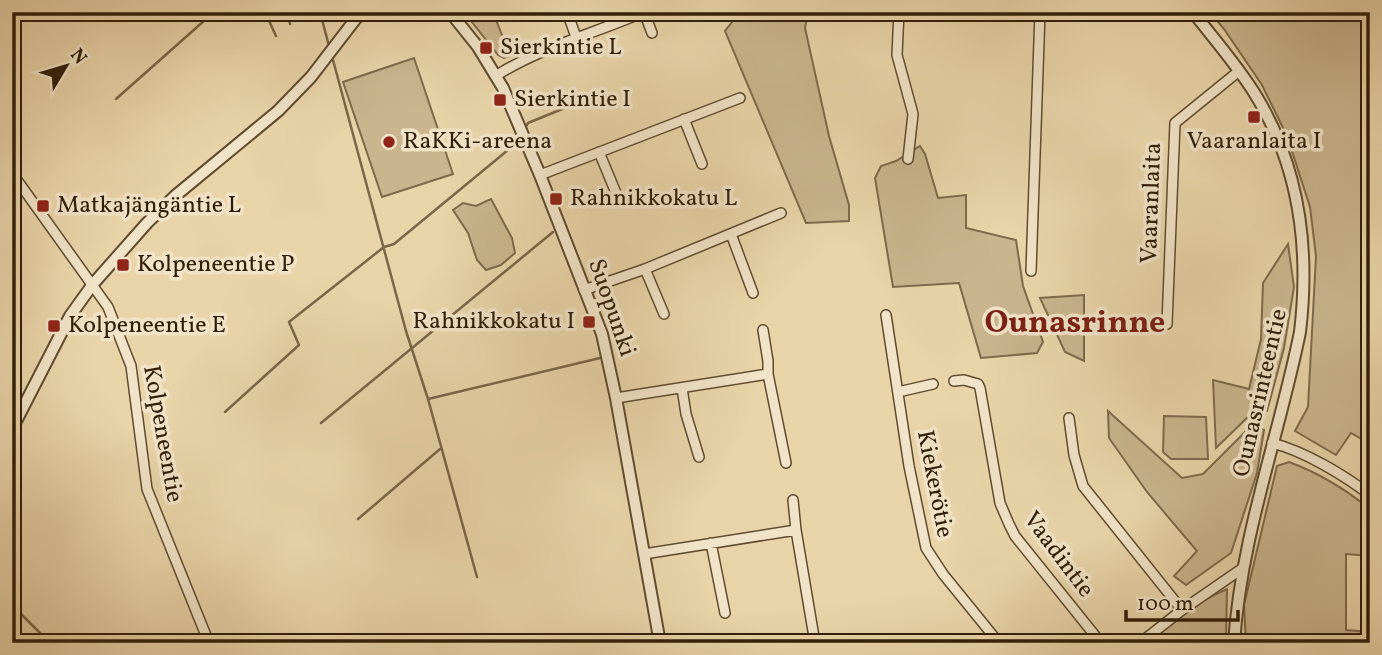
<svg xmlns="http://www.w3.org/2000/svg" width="1382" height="655" font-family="Vollkorn,serif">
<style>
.green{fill:#cab58e;stroke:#7e6a4b;stroke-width:2}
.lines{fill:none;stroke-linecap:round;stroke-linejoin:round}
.stream{stroke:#7a6648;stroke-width:2.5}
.minor-casing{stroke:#5f4c30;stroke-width:12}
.tertiary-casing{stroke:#5f4c30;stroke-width:14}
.minor{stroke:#f1e3c7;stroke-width:9}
.tertiary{stroke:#f1e3c7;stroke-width:10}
.poi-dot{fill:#8f2418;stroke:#f1e3c7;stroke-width:2.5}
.labels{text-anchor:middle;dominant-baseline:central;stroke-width:7;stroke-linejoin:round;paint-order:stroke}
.poi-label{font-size:24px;fill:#311e08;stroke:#f1e3c7;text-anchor:start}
.street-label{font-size:24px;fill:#311e08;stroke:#f1e3c7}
.district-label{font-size:32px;font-weight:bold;fill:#7a1f14;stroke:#f1e3c7}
</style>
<rect width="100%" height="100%" fill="#e9d4a9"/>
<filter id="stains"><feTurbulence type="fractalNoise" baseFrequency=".00286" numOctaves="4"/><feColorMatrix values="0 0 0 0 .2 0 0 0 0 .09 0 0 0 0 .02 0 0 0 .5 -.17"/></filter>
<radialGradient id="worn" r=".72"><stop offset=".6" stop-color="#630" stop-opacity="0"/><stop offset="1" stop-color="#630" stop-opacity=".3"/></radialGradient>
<path class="green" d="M464,12H493L510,56L504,58L498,55Z
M740,12H808L805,28L829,136L849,205V221L806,223L725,31Z
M1210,12H1370V444L1351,433L1336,455L1295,431L1308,407L1316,256L1310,207L1287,136L1262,85L1224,29Z
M414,58L453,174L382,197L343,82Z
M920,146L925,154L938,198L966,195V228L1016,240L1023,286L1043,342L1037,353L981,358L959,283L893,287L875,178L881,166L896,161Z
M491,199L512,238L515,253L501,265L486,270L477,260L468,233L453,210L463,203L476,206Z
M1288,244L1294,287L1284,348L1267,411L1249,416L1216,448L1213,380L1249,389L1261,339L1263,283Z
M1084,295V361L1065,352L1040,298Z
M1108,411L1182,478L1203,474L1251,426L1264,430L1257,473L1231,553L1186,585L1174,576L1197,551L1147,492L1109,438Z
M1164,416L1206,417L1208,459H1171L1163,452Z
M1289,462C1319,473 1345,489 1370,509V556L1346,554V630L1370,632V640L1347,639L1345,643H1246L1244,605L1277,466Z
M1227,589L1226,643H1145L1182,610Z"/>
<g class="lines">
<path class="stream" d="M265,12L276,36
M287,12L290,24
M320,12L329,46
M333,60L406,331L428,399L477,577
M116,99L214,12
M525,128L528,123L604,92
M428,399L600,358
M225,412L299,345L289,322L384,247L394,244L513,146L520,136
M321,423L553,232
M358,519L440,449
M12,605L50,643"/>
<g class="minor-casing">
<path id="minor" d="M567,12L576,37
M644,12L652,33
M899,12L897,55L913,114L908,159
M497,75C542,47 595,33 644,12
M684,119L702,164
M599,152L616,193
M12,173L108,307L131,366L147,489L209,643
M540,175L740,98
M731,234L753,293
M645,269L664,314
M1031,271L1040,12
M584,290L645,269L781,213
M886,315L909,466L926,548L943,574L999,643
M1167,324L1175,123L1239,71
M763,330L768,361V374L786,463
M954,381L964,380L978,384L980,388L1000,503L1009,524L1015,536L1101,643
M682,388L686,414L699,457
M898,392L933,384
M616,398L768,374
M1069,418L1074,455L1083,486L1182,610
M1272,443C1304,451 1344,475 1370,495
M793,500L796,530
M711,543L725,613
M644,554L796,530L815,643
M1140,643L1182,610L1243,568"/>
</g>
<g class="tertiary-casing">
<path id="tertiary" d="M450,12L478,47L503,88L540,175L602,334L616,398L660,643
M1193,12C1214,39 1237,65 1255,94C1300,167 1310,248 1300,332C1279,436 1241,536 1234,643
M12,429L70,316L93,284L147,223L175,196L278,111L311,77L361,12"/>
</g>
<use href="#minor" class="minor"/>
<use href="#tertiary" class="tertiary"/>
</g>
<g class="poi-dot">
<rect x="479" y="41" width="14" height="14" rx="3.5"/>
<rect x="493" y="93" width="14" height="14" rx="3.5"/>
<rect x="1247" y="110" width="14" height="14" rx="3.5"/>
<circle cx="389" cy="142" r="7"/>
<rect x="549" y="192" width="14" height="14" rx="3.5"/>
<rect x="36" y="199" width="14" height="14" rx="3.5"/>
<rect x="116" y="258" width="14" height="14" rx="3.5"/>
<rect x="582" y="315" width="14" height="14" rx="3.5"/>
<rect x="47" y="319" width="14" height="14" rx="3.5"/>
</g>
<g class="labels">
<g class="poi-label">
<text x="500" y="48">Sierkintie L</text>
<text x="514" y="100">Sierkintie I</text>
<text x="403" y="142">RaKKi-areena</text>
<text x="1254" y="142" text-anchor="middle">Vaaranlaita I</text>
<text x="570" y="199">Rahnikkokatu L</text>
<text x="57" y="206">Matkajängäntie L</text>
<text x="137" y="265">Kolpeneentie P</text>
<text x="575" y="322" text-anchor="end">Rahnikkokatu I</text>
<text x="68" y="326">Kolpeneentie E</text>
</g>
<g class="street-label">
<text transform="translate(1152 203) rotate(-88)">Vaaranlaita</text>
<text transform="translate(611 308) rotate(71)">Suopunki</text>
<text transform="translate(1261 393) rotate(-77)">Ounasrinteentie</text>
<text transform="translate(162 434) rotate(80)">Kolpeneentie</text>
<text transform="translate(934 484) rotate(79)">Kiekerötie</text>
<text transform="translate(1058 555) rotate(53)">Vaadintie</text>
</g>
<g class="district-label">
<text x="1075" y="324">Ounasrinne</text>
</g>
</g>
<rect width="1382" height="655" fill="none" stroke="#e9d4a9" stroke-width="42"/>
<rect x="14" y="14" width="1354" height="627" fill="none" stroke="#311e08" stroke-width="3.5"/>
<rect x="21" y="21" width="1340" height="613" fill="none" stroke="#311e08" stroke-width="2"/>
<g transform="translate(66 66) rotate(52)" stroke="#f1e3c7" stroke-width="5" paint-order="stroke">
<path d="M0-5L12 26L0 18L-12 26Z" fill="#311e08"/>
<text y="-10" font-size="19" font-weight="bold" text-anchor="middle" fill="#311e08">N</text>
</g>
<path d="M1126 610v10h112v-10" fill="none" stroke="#311e08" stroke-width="3.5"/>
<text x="1137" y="610" font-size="21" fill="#311e08" stroke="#f1e3c7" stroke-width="5" paint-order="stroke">100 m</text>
<rect width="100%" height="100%" filter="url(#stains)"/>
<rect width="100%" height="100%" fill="url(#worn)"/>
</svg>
